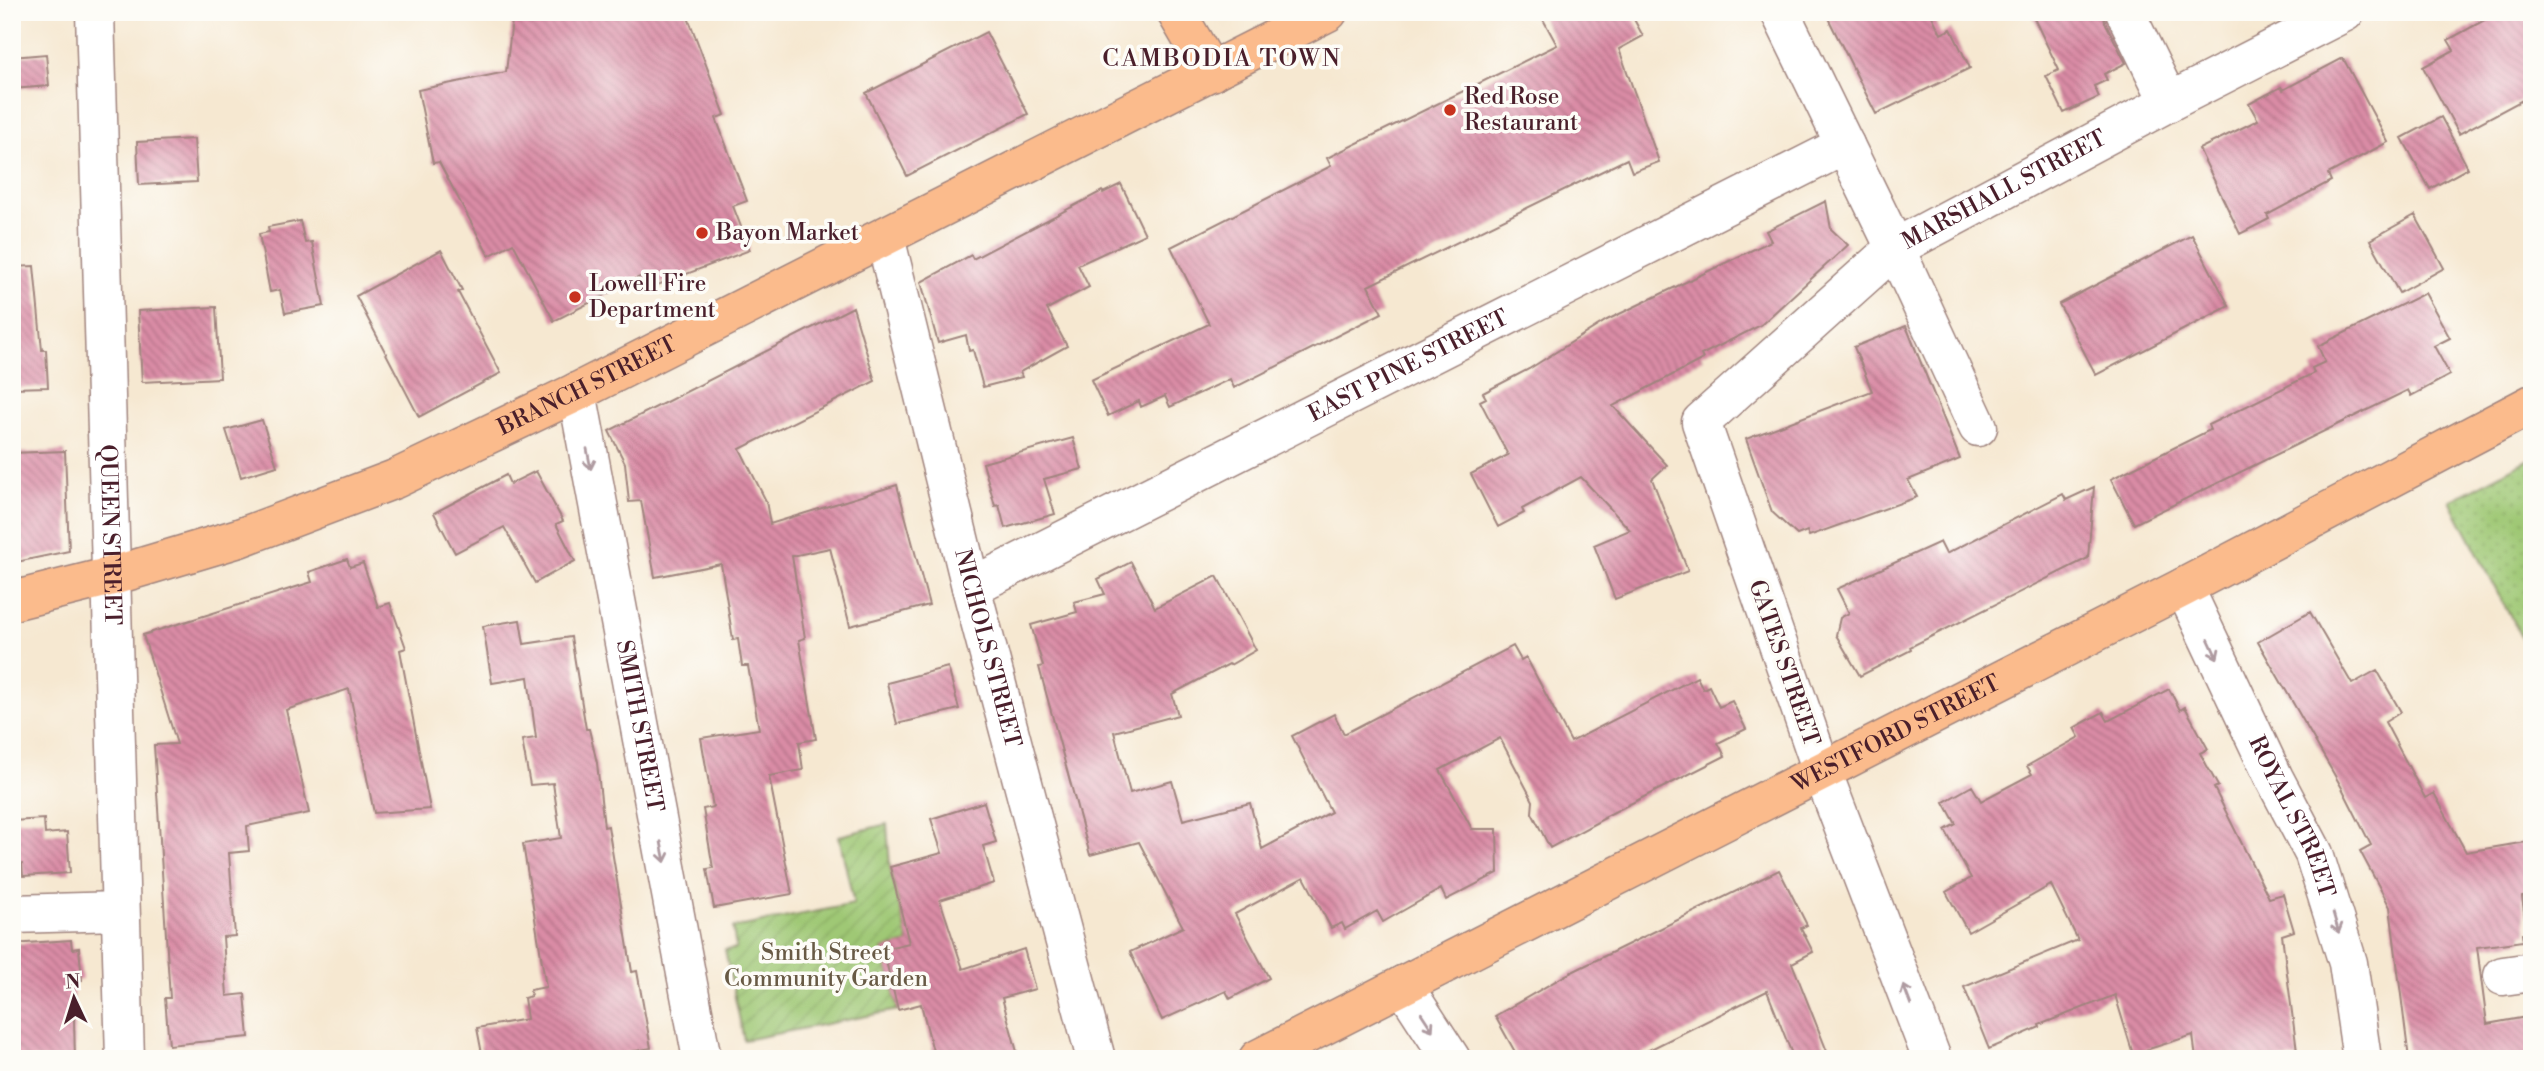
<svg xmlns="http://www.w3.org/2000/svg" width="2544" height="1071" font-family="'Libre Bodoni',serif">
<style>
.grass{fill:url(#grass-dots);stroke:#747450;stroke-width:2}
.garden{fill:url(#garden-furrows);stroke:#747450;stroke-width:2}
.building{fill:url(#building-back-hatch)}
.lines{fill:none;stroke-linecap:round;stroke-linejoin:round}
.minor-casing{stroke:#a0847e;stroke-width:41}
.major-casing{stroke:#a0847e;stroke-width:41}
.minor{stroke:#fff;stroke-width:38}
.major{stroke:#fbbb8c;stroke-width:38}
.oneway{stroke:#ae9aa0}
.poi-dot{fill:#c8321e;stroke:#fdfcf7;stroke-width:2.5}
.labels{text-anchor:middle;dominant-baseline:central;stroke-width:7;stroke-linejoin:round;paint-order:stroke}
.poi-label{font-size:23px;fill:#4a1f2b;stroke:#fdfcf7;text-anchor:start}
.street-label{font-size:23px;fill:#4a1f2b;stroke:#fdfcf7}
.park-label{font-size:23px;fill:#685a45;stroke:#fdfcf7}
.neighbourhood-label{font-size:24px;letter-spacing:2px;fill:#4a1f2b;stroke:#fdfcf7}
</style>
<defs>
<pattern id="grass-dots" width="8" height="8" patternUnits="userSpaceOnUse" patternTransform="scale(1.75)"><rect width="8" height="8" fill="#9fc874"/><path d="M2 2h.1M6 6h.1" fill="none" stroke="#8aab65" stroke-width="1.8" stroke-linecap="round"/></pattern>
<pattern id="garden-furrows" width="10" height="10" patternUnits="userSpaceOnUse" patternTransform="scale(1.75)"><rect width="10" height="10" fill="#9fc874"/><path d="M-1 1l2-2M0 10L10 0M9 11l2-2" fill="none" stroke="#8aab65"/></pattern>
<pattern id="building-back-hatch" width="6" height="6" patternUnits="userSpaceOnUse" patternTransform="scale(1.75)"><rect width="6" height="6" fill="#da8ca6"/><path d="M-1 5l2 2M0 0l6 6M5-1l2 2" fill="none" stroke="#b37287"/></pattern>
</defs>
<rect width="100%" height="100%" fill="#fdfcf7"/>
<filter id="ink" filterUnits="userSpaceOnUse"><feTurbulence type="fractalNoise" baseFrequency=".0143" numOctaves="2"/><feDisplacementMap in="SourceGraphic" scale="14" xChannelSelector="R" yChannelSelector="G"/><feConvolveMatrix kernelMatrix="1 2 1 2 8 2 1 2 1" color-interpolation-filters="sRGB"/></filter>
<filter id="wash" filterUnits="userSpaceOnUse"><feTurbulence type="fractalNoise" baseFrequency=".00686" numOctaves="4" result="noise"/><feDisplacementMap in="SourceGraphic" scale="28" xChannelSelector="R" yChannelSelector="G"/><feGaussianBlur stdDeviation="1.57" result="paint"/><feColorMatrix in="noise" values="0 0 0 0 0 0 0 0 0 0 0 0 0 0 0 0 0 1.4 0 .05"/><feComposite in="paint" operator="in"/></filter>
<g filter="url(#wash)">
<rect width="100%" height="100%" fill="#f6e8d1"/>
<path class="grass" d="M2532,458V658L2450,501Z"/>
<path class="garden" d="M887,824L890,867L909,943L883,949L898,1010L744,1040L725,950L736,949L733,928L854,904L839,836Z"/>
<g id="blocks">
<path class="building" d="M513,12H686L725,115L716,118L747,201L733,206L750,250L647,289L642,276L554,321L513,243L489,256L439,162L433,163L418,90L506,72Z
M1539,12H1630L1643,36L1619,49L1659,162L1632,172L1627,159L1368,286L1382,313L1234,388L1230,379L1170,407L1165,396L1141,407L1139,401L1108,416L1091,380L1209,324L1171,247L1331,166L1327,158L1557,45Z
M1825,12H1930L1941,34L1951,29L1970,68L1876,114Z
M2031,12H2103L2105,22L2126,63L2104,74L2107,80L2094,86L2099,97L2064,113L2046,76L2059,70Z
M2499,12H2532V95L2459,134L2423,67L2454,50L2448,40Z
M986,32L1028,114L907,176L866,93Z
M46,54L49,86L12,89V57Z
M2343,58L2388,142L2328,174L2331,181L2267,215L2269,219L2240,234L2199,149L2258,120L2249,104L2281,87L2283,90Z
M2441,117L2468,168L2430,189L2402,138Z
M194,139L197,182L139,185L137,142Z
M1121,184L1145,234L1078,265L1089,287L1047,309L1067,346L1020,372L1022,377L983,387L973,350L969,351L966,335L938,343L921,282L971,255L973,259L1102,191L1103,193Z
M1826,201L1831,229L1848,245L1761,325L1701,355L1703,359L1613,406L1667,465L1652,479L1688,571L1615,599L1594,545L1630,530L1581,477L1522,509L1524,513L1498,527L1471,474L1508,455L1480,401L1486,398L1483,393L1529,369L1607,320L1771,241L1766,231Z
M2415,215L2444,268L2399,293L2370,240Z
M300,221L305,243L312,242L324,306L285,313L280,290L270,292L259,234L269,232L268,227Z
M2192,235L2229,306L2096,375L2059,304Z
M441,250L462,290L458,292L501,373L419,417L356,296Z
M34,266L42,350H46L48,387L12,388V267Z
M2425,293L2450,338L2434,346L2450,375L2411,396L2408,390L2134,524L2111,479L2210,430L2208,425L2314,373L2312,368L2325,362L2318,346Z
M216,307L220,378L142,382L138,311Z
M853,307L875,381L740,449L766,501L770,524L897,485L929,605L850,626L830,548L792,556L805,638L799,640L816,739L799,742L803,770L769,776L792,894L714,908L707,869L713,868L703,809L713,807L701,738L759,729L748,666H742L738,639L733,640L721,564L655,577L641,501L629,502L625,463L609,431Z
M1906,326L1960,459L1908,480L1917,497L1809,536L1807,531L1797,535L1772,512L1746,439L1872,391L1854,347Z
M262,420L277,466L241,477L226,430Z
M1073,438L1082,469L1044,479L1055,514L1005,528L999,505L995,506L983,463Z
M65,451L69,551L12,563V453Z
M536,471L563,521L556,524L575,561L535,583L504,527L455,553L434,513L506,475L510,484Z
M2094,487L2088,558L1910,647L1911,650L1860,676L1836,635L1840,618L1849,613L1837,589L1940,542L1946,554L2063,494L2066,500Z
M347,559L350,567L363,563L378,607L390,603L406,648L400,650L430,809L374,813L349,689L286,710L309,813L247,826L249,851L229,853L235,936L223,937L227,996L245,994L249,1037L169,1045L165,998H170L154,745L177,744L143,635L312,582L309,572Z
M1131,562L1155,608L1217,576L1256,650L1230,665L1229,664L1172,694L1178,715L1114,732L1130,793L1172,781L1183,820L1250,803L1262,849L1331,812L1292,736L1334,714L1344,734L1513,646L1521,660L1526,657L1571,742L1697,677L1703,689L1709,686L1719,707L1732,701L1746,729L1718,743L1725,756L1604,817L1605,818L1550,848L1532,813L1533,801L1500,738L1440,770L1472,829H1497L1498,873L1446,900L1441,889L1383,922L1377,911L1345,929L1342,923L1331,928L1304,877L1235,914L1269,978L1230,999L1226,991L1162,1020L1130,952L1183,927L1139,842L1090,855L1039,667L1043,666L1031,625L1077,612L1074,602L1105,594L1098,579Z
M2310,612L2352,684L2377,670L2401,712L2385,722L2425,798L2434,793L2466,852L2527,842L2532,874V895L2522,897L2527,933L2522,934L2523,941L2477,947L2487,1024L2532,1016V1059H2409L2390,907L2360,851L2371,845L2342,788L2258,642Z
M520,620L524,644L571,637L586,729H589L597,763L604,827L608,826L632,972L637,971L651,1048L592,1059H483L477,1028L527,1019L524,998L531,996L530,990L546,987L523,844L561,838L553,783L530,785L522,740L536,738L528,677L492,683L483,626Z
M948,667L959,709L897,724L887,683Z
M2169,689L2180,710L2185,707L2208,749L2200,753L2218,786L2214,788L2269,898L2283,894L2294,931L2282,935L2298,1059H2196L2193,1035L2133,1054L2115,995L2039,1025L2040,1027L1989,1049L1964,987L2078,940L2051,885L1968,932L1946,892L1971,878L1945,830L1956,824L1944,802L1972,786L1981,801L2032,774L2027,766L2079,737L2074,728L2103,712L2108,721Z
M984,802L996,842L983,846L994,883L940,900L963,969L1024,949L1035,989L1002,998L1019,1059H935L921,1004L898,1010L883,949L909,943L890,867L942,853L931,819Z
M44,819L45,834L67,832L70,873L23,876L22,864L12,865V821Z
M1779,870L1807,925L1801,928L1813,952L1792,963L1830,1059H1794L1767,991L1631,1059H1519L1495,1016L1566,975Z
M71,940L72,949L79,948L82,980L73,981L75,1059H12V944Z"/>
</g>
</g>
<g filter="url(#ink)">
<use href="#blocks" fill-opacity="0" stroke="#a0847e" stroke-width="2"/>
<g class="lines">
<g class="minor-casing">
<g id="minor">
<path id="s1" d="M95,12L125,1059"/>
<path d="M1780,12L1895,248L1978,427"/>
<path d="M2125,12L2169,102"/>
<path id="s2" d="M885,237L971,587L1096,1059"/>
<path id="s3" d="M577,392L702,1059"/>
<path id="s4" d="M971,587L1845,145"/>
<path id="s5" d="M2184,587L2274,778L2314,854L2348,963L2362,1059"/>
<path d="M12,914L120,911"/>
<path d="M2503,976L2532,972"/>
<path d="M1403,985L1451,1059"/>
<path id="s6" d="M1932,1059L1822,771L1701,422L1895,248L2169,102L2345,12"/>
</g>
</g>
<g class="major-casing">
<g id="major">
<path d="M1176,12L1211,72"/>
<path id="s7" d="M12,601L112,576L239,538L395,479L577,392L1328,12"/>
<path id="s8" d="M1258,1059L2184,587L2532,404"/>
</g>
</g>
<use href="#minor" class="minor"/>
<use href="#major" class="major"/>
</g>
<defs><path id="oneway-shaft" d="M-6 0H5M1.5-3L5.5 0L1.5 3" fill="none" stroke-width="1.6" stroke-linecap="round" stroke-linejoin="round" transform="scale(1.75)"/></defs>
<g class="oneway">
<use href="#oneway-shaft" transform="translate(589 459) rotate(79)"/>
<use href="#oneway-shaft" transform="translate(2213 649) rotate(65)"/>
<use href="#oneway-shaft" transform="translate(663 852) rotate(79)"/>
<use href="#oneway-shaft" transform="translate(2336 923) rotate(74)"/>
<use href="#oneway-shaft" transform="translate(1907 995) rotate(-111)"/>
<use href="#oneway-shaft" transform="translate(1427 1022) rotate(57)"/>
</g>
</g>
<g class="poi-dot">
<circle cx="1450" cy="110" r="7"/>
<circle cx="702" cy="233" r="7"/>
<circle cx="575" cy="297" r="7"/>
</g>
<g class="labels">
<g class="poi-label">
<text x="1464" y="97">Red Rose<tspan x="1464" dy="26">Restaurant</tspan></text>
<text x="716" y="233">Bayon Market</text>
<text x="589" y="284">Lowell Fire<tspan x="589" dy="26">Department</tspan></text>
</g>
<g class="street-label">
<text stroke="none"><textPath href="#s6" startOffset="1062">MARSHALL STREET</textPath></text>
<text stroke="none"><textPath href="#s4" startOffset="490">EAST PINE STREET</textPath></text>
<text stroke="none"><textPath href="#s7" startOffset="616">BRANCH STREET</textPath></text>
<text stroke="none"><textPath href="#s1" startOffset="523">QUEEN STREET</textPath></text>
<text stroke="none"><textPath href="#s2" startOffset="424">NICHOLS STREET</textPath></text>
<text transform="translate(1784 663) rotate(71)">GATES STREET</text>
<text stroke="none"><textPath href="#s3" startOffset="340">SMITH STREET</textPath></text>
<text stroke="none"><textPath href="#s8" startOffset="716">WESTFORD STREET</textPath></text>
<text stroke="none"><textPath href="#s5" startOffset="254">ROYAL STREET</textPath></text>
</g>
<g class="park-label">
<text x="826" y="953">Smith Street<tspan x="826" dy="26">Community Garden</tspan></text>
</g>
<g class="neighbourhood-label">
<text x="1222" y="59">CAMBODIA TOWN</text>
</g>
</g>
<rect width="2544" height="1071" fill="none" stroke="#fdfcf7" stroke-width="42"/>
<g transform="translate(74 998) rotate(356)" stroke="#fdfcf7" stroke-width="5" paint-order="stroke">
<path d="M0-5L12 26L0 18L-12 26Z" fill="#4a1f2b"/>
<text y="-10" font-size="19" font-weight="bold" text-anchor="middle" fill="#4a1f2b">N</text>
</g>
</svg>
